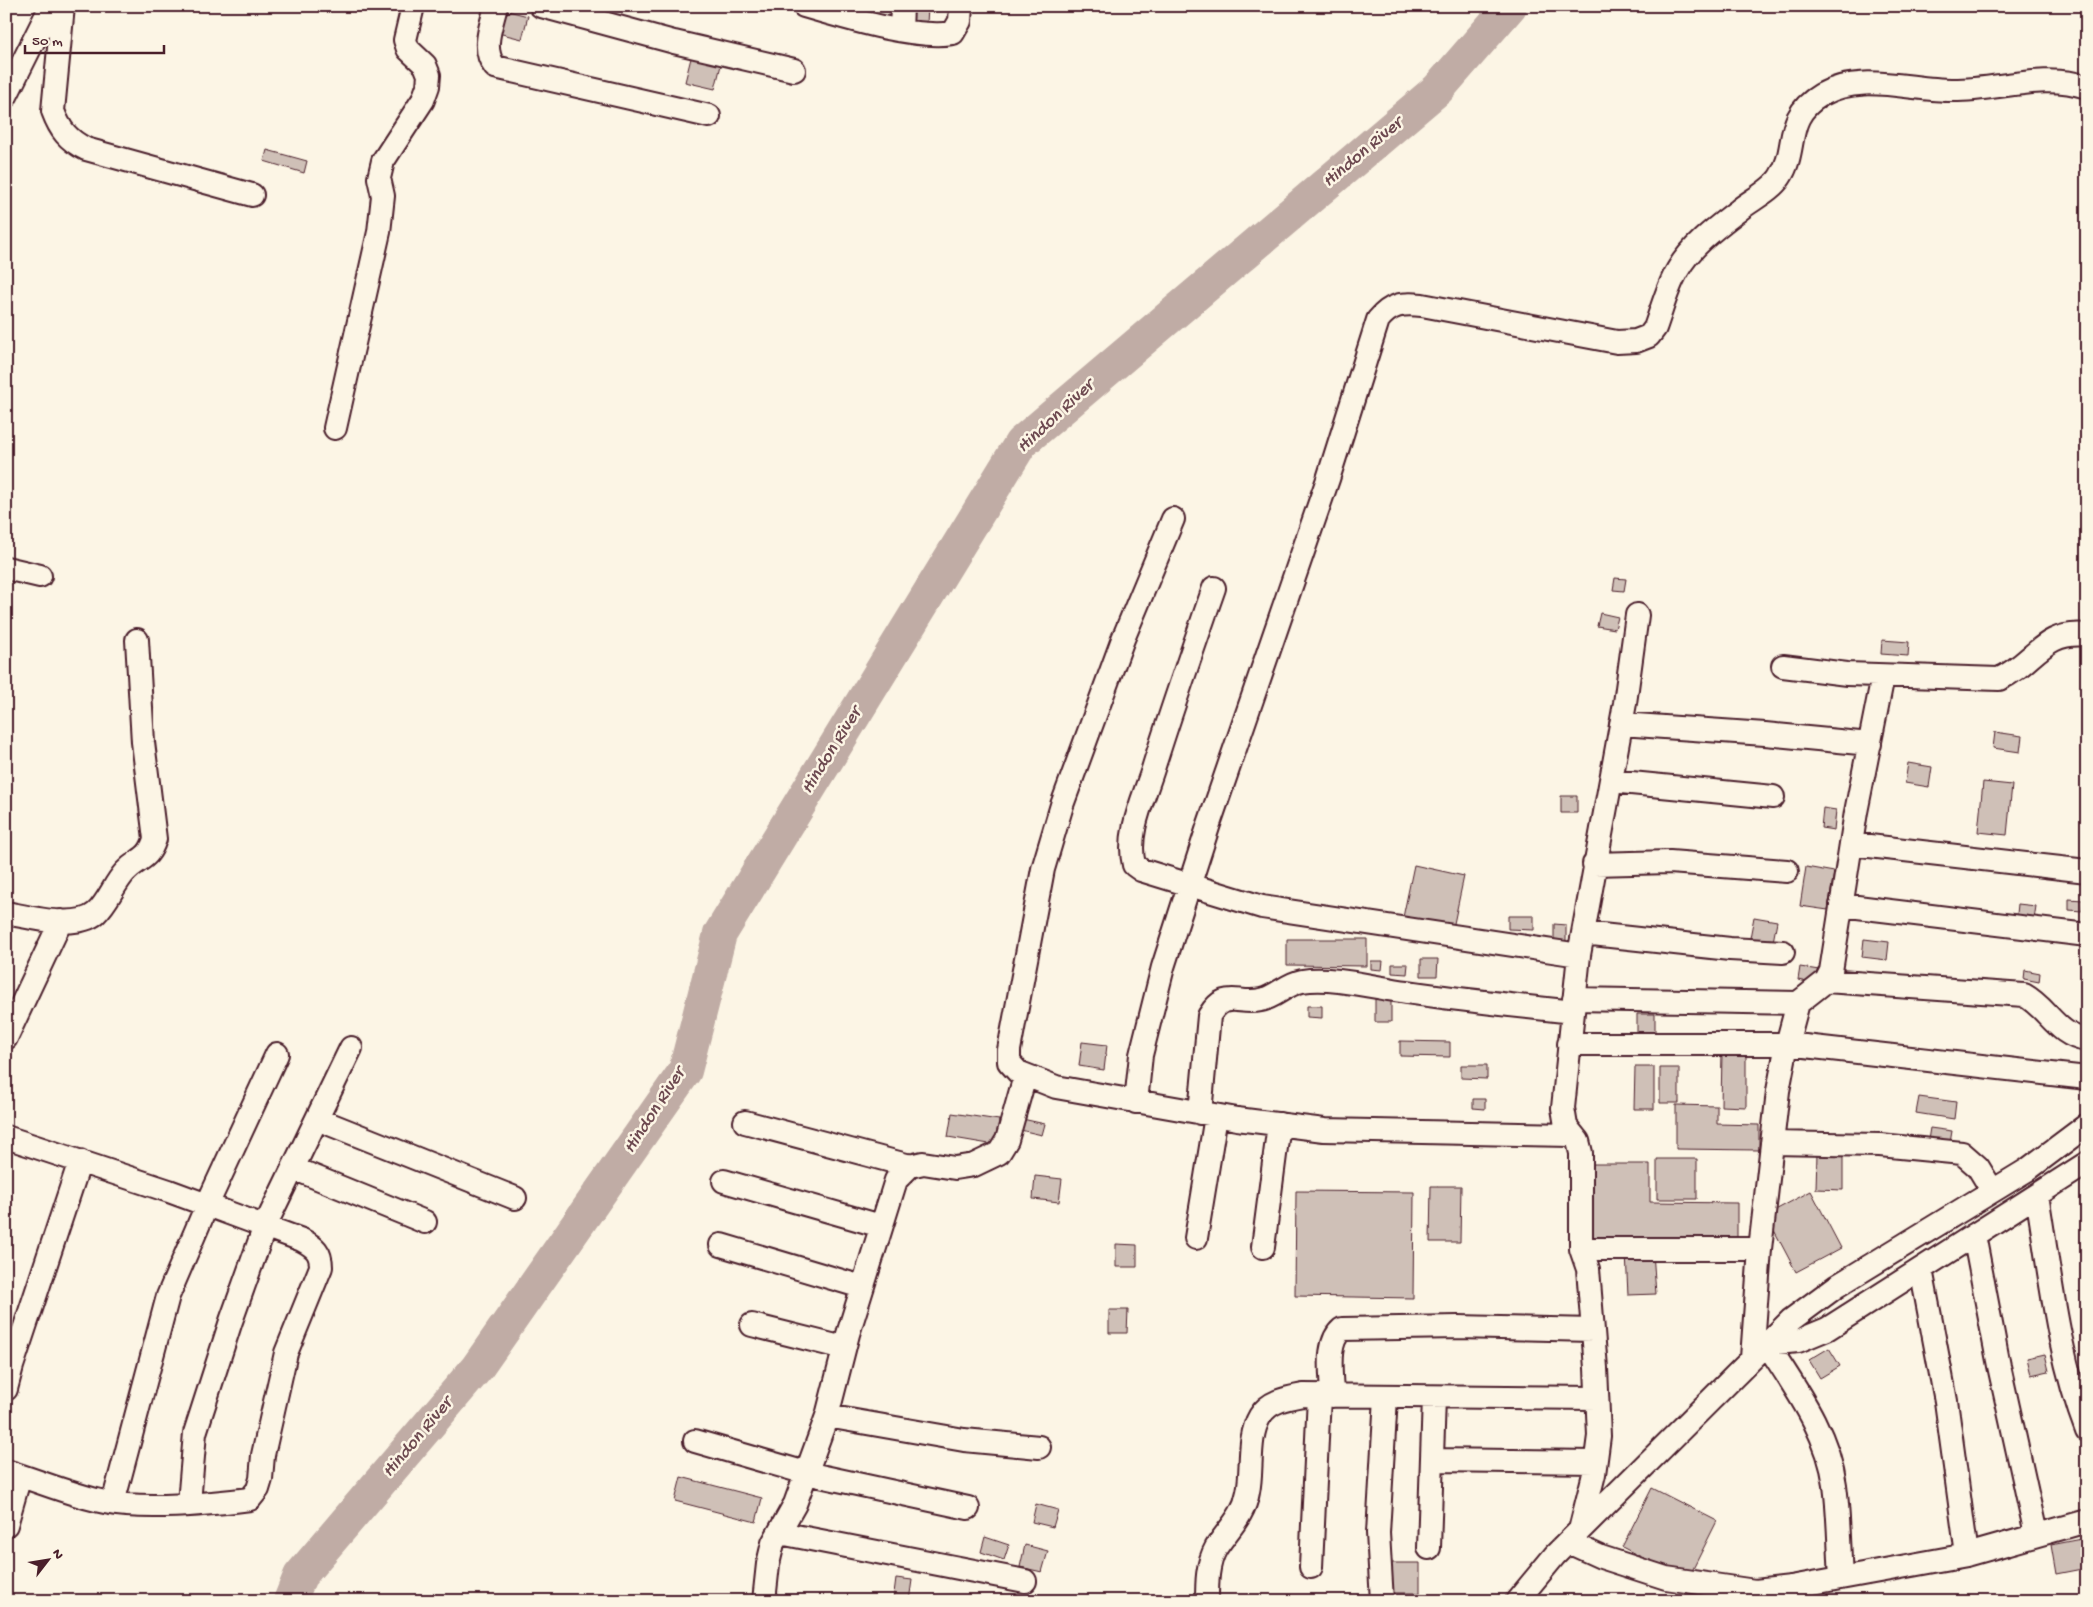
<svg xmlns="http://www.w3.org/2000/svg" width="2093" height="1607" font-family="'Gochi Hand',sans-serif">
<style>
.lines{fill:none;stroke-linecap:round;stroke-linejoin:round}
.river{stroke:#c0aca5;stroke-width:34}
.building{fill:#cfc0b7;stroke:#4a1f2b}
.minor-casing{stroke:#4a1f2b;stroke-width:26}
.minor{stroke:#fcf5e5;stroke-width:22}
.labels{text-anchor:middle;dominant-baseline:central;stroke-width:5;stroke-linejoin:round;paint-order:stroke}
.water-label{font-size:19px;font-style:italic;fill:#6d4950;stroke:#fcf5e5}
</style>
<rect width="100%" height="100%" fill="#fcf5e5"/>
<filter id="ink" filterUnits="userSpaceOnUse"><feTurbulence type="fractalNoise" baseFrequency=".02" numOctaves="2"/><feDisplacementMap in="SourceGraphic" scale="10" xChannelSelector="R" yChannelSelector="G"/><feConvolveMatrix kernelMatrix="1 2 1 2 8 2 1 2 1" color-interpolation-filters="sRGB"/></filter>
<g filter="url(#ink)">
<g class="lines">
<path class="river" d="M290,1601L300,1576L477,1368L685,1071L720,934L1021,443L1438,89L1510,6"/>
</g>
<path class="building" d="M904,6H928L927,24L903,22Z
M500,9L528,16L522,39L494,32Z
M691,58L721,65L715,89L685,82Z
M267,150L307,161L304,173L264,161Z
M1615,578L1626,579L1624,591L1613,590Z
M1600,613L1618,617L1615,629L1597,626Z
M1882,640L1909,642L1908,656L1881,654Z
M1995,732L2022,736L2020,752L1993,748Z
M1908,763L1932,767L1929,787L1905,783Z
M1983,782L2012,785L2007,835L1978,832Z
M1561,796H1577V813H1561Z
M1823,808L1836,810L1834,830L1821,828Z
M1414,865L1464,876L1452,933L1402,922Z
M1806,867L1834,872L1828,910L1800,906Z
M2069,899L2083,900L2082,911L2069,910Z
M2018,904L2036,906L2033,926L2016,924Z
M1508,916H1534V930L1508,929Z
M1754,917L1777,921L1772,947L1749,943Z
M1554,924L1566,925V946H1554Z
M1287,939H1367V966L1287,965Z
M1864,939L1889,942L1887,960L1862,957Z
M1421,959H1438L1437,976H1421Z
M1371,961H1383L1382,970L1371,969Z
M1392,964H1408L1407,974L1392,973Z
M1800,967L1819,970L1816,984L1798,980Z
M2025,970L2040,973L2039,982L2024,979Z
M1375,998H1391V1022H1375Z
M1307,1006H1322V1018L1307,1017Z
M1637,1014H1655V1040L1637,1039Z
M1400,1041L1450,1042V1057L1400,1056Z
M1082,1042L1107,1045L1104,1070L1079,1066Z
M1722,1052H1746V1107L1721,1106Z
M1461,1065H1487V1079L1461,1078Z
M1635,1067H1654V1109H1634Z
M1660,1068H1679V1103H1660Z
M1919,1097L1956,1102L1954,1119L1916,1113Z
M1473,1099H1485V1109L1473,1108Z
M1676,1105L1717,1106V1124L1759,1125V1150L1676,1149Z
M952,1113L999,1120L995,1145L948,1137Z
M1018,1118L1045,1124L1042,1135L1016,1129Z
M1930,1128L1952,1131L1949,1149L1927,1146Z
M1817,1153H1843V1190L1816,1189Z
M1657,1159H1697V1199H1657Z
M1586,1164H1650V1202L1737,1203V1245L1585,1244Z
M1035,1176L1062,1179L1059,1202L1033,1199Z
M1431,1186H1461L1460,1242H1430Z
M1296,1191L1414,1192L1413,1298L1295,1296Z
M1811,1191L1841,1248L1796,1272L1766,1215Z
M1116,1244L1137,1245V1267H1116Z
M1653,1252L1656,1294L1628,1295L1626,1253Z
M1109,1310H1128L1127,1333H1109Z
M1829,1348L1840,1366L1820,1378L1809,1360Z
M2045,1354L2049,1371L2031,1375L2027,1358Z
M681,1477L762,1498L756,1522L675,1501Z
M1652,1488L1717,1521L1687,1581L1622,1547Z
M1036,1504L1058,1510L1053,1527L1032,1522Z
M985,1537L1009,1545L1004,1560L981,1552Z
M2087,1538V1568L2056,1574L2051,1545Z
M1025,1545L1048,1551L1042,1572L1020,1567Z
M1388,1563H1420V1593H1388Z
M896,1578L912,1580L909,1601H893Z"/>
<g class="lines">
<g class="minor-casing">
<path id="minor" d="M63,6L53,111C60,130 68,140 86,149L252,195
M496,6C491,27 481,49 495,67L709,116
M541,6L674,42L794,70
M804,6C842,17 916,40 953,33L960,21L961,6
M901,30L902,6
M6,96L51,6
M335,428L379,232L383,196L379,178L383,161L423,100L428,86L429,75L425,65L408,49L405,40L413,6
M1173,519L1123,639L1062,805L1043,869L1009,1050V1062L1018,1072L1056,1087L1237,1119L1324,1130L1571,1135
M6,568L40,576
M1214,588C1193,648 1172,708 1153,769C1144,798 1126,833 1134,865L1141,870L1262,907L1579,955
M1783,666L1847,674L1999,679C2035,663 2042,630 2087,635
M1621,724L1765,734L1870,744
M1611,781L1773,797
M1852,844L2087,871
M1594,864L1670,862L1787,871
M1841,905L2087,935
M6,913C29,917 77,930 96,913C108,902 114,884 125,872C139,857 148,861 155,839L143,742L137,640
M1583,933L1730,949L1783,952
M1826,981L2024,995C2048,1008 2057,1036 2087,1040
M1574,999L1798,1003
M6,1038L61,921
M1569,1044H1787L2087,1078
M1136,1102L1141,1055L1163,967L1209,824L1328,479L1378,320C1391,304 1402,303 1422,305L1617,342L1636,341L1649,336L1655,328C1662,309 1667,288 1677,271C1690,247 1717,227 1739,210C1751,200 1771,191 1780,177C1799,149 1782,118 1821,95C1859,72 1910,90 1951,90C1997,91 2042,72 2087,87
M1200,1113L1209,1016C1225,989 1237,1005 1261,1000C1276,997 1286,984 1302,981C1333,976 1376,988 1407,992C1462,1000 1517,1006 1573,1012
M317,1119L515,1198
M745,1122L910,1166
M6,1137L169,1191L302,1240C315,1247 321,1252 321,1267L286,1353L263,1455L261,1479L258,1489L250,1499C210,1504 143,1510 105,1502C71,1495 39,1481 6,1471
M1772,1143L1880,1145L1962,1153L1978,1167L1992,1190
M293,1168L425,1222
M724,1181L881,1226
M2037,1195C2050,1274 2058,1356 2087,1431
M1974,1235L1999,1366L2036,1534
M1196,1238L1216,1116
M721,1245L862,1287
M1263,1247L1279,1124
M1581,1249H1760
M1921,1269L1946,1401L1967,1555
M752,1325L844,1348
M1752,1358L1760,1249L1778,1091L1787,1044L1798,1003L1826,981L1831,971L1856,812L1883,676
M6,1389L12,1366L80,1161
M1332,1396C1332,1376 1325,1343 1342,1329L1458,1327L1593,1330
M827,1416L964,1440L1039,1447
M695,1441L806,1473L968,1508
M1432,1460L1595,1462
M113,1503L168,1296L207,1205L277,1054
M189,1503L195,1433L231,1321L265,1226L351,1048
M6,1525L20,1476
M1580,1530L1594,1474L1599,1436L1596,1368L1588,1269L1581,1249V1153L1578,1141L1566,1126L1563,1108L1579,955L1625,703L1637,615
M780,1533L1025,1581
M1568,1542L1601,1557L1666,1578L1755,1591L1791,1587L1967,1555L2087,1521
M1429,1548L1434,1397
M1311,1567L1319,1396
M1841,1577C1839,1547 1839,1515 1835,1485C1828,1432 1795,1388 1767,1344L1798,1341L1827,1329L2087,1163
M764,1601L768,1564L773,1543L795,1504L827,1416L848,1334L896,1180L910,1166L923,1163L955,1168L974,1165L999,1153L1007,1140L1025,1076
M1207,1601C1207,1583 1207,1564 1216,1548C1228,1529 1244,1516 1248,1492C1253,1469 1247,1438 1260,1416C1269,1401 1287,1398 1303,1395L1597,1398
M1382,1601L1378,1533L1386,1397
M1517,1601L1555,1555L1791,1320L1837,1286L2027,1170L2087,1125"/>
</g>
<use href="#minor" class="minor"/>
</g>
</g>
<g class="labels">
<g class="water-label">
<text transform="translate(1363 153) rotate(-40)">Hindon River</text>
<text transform="translate(1056 417) rotate(-43)">Hindon River</text>
<text transform="translate(832 751) rotate(-58)">Hindon River</text>
<text transform="translate(655 1111) rotate(-57)">Hindon River</text>
<text transform="translate(418 1438) rotate(-50)">Hindon River</text>
</g>
</g>
<rect width="2093" height="1607" fill="none" stroke="#fcf5e5" stroke-width="25"/>
<rect x="12" y="12" width="2068" height="1582" fill="none" stroke="#4a1f2b" stroke-width="2" filter="url(#ink)"/>
<g transform="translate(48 1560) rotate(59)" stroke="#fcf5e5" stroke-width="4" paint-order="stroke">
<path d="M0-4L9 19L0 12L-9 19Z" fill="#4a1f2b"/>
<text y="-8" font-size="14" font-weight="bold" text-anchor="middle" fill="#4a1f2b">N</text>
</g>
<path d="M25 45v8h139v-8" fill="none" stroke="#4a1f2b" stroke-width="2.5"/>
<text x="32" y="45" font-size="15" fill="#4a1f2b" stroke="#fcf5e5" stroke-width="4" paint-order="stroke">50 m</text>
</svg>
